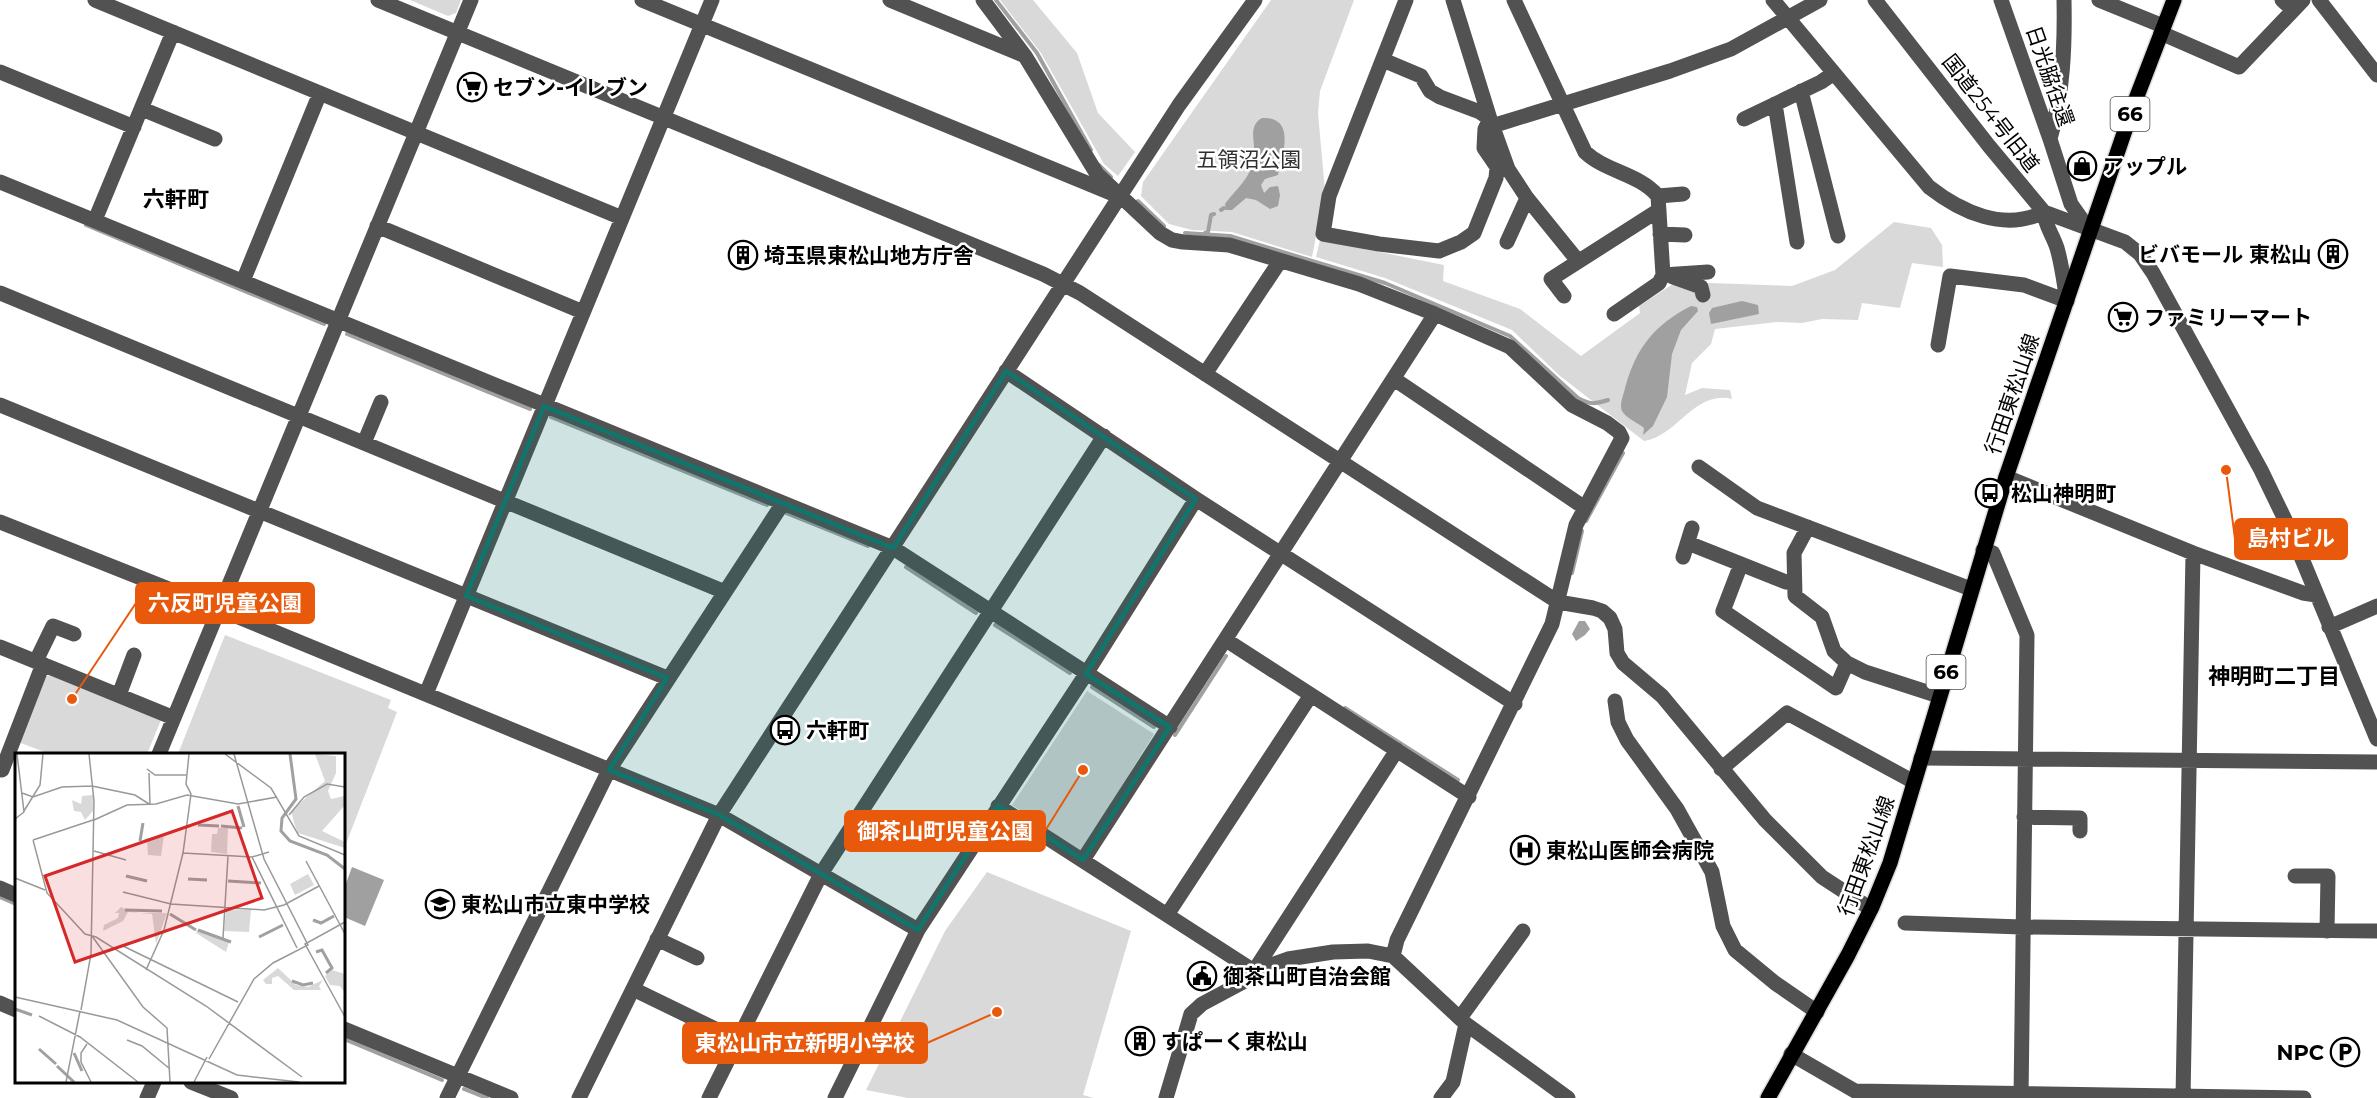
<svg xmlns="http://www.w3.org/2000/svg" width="2377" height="1098" font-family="Montserrat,'Noto Sans JP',sans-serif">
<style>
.green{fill:#d9d9d9}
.water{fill:#a0a0a0}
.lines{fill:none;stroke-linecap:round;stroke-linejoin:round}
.stream{stroke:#a0a0a0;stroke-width:4}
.major-casing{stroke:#dbdbdb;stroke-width:18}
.minor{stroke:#525252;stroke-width:15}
.major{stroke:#000;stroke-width:15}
.marked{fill:#0f766e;fill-opacity:0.2;stroke:#0f766e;stroke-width:4.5;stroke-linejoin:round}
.labels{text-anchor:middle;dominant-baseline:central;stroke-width:5;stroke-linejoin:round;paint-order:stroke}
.shield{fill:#fff;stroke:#4c4c4c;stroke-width:1.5}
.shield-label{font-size:20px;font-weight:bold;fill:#000}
.street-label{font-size:21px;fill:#000;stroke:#fff}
.poi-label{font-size:21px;font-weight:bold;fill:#000;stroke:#fff;text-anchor:start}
.park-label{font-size:21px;fill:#303030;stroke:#fff}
.neighbourhood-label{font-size:22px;font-weight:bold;fill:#000;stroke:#fff}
.inset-river{fill:none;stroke:#a0a0a0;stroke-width:3}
.inset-road{fill:none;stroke:#999;stroke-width:1.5}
.view{fill:#d62828;fill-opacity:0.15;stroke:#d62828;stroke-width:3}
.inset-edge{fill:none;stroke:#000;stroke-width:3}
.leader{fill:none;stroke:#e8590c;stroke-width:2}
.callout-dot{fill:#e8590c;stroke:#fff;stroke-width:2}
.callout{fill:#e8590c;stroke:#e8590c;stroke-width:2}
.callout-label{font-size:22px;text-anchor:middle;font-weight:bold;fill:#fff}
</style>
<rect width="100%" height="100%" fill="#fff"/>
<path class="green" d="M410,0H461L456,13L448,16Z
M1000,0H1033L1077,53L1098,113L1135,152L1118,176L1104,164L1041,53Z
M1271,0H1354L1320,91L1318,113L1325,191L1312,257L1232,232L1192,230L1169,224L1141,196L1143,182Z
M1894,222L1931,228L1942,245L1943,267L1912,263L1900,308L1862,303L1858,320L1822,319L1802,323L1777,322L1715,329L1711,344L1692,363L1685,395L1702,388L1730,390L1732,399C1694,390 1677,437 1644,441L1560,376L1512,330L1385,278L1316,257L1320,240L1444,265L1443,281L1520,309L1581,356L1640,313L1639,306L1673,284L1710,283L1792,286L1835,270Z
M225,635L391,700L388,708L397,712L344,849V754H178Z
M50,675L161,720L147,754H50L18,742L44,677Z
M1087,691L1154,734L1081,852L1012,805Z
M987,872L1131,931L1083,1095L1094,1098H908L866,1090L945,931Z"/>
<path class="water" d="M1262,118C1297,116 1282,156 1278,175L1265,179L1261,185L1264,193L1270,187L1278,186L1280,195L1278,206L1270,209L1256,200L1246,198L1232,210H1226L1225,204C1237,188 1251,178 1254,157C1256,143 1247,126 1262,118Z
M1742,301L1758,305L1759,314L1711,324L1709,313L1712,308Z
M1691,306L1697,307L1698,311L1681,330L1672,354L1667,397L1653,426L1643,435L1644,428C1638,423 1626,418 1622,411C1619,404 1624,394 1625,388C1636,348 1654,325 1691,306Z
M1579,621H1585L1590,629L1585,635L1576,641L1572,634Z
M352,867L384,880L365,926L344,917V889Z"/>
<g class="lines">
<path class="stream" d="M996,0L1037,53L1091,150
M1099,165L1111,177
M1138,201L1164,226
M1221,210L1224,208
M86,225L324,324
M1185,233L1230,236L1385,283L1510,336L1578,398C1590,405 1595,404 1608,400
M1205,233L1208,232L1211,215L1214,214
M347,334L530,409
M551,417L767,505
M786,513L868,546
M1586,521L1623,453
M906,567L976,613
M1572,573L1582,531
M995,625L1070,673
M1092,687L1154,727
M1345,708L1458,780
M1175,735L1226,656
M0,897L16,904
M344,1039L442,1080
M464,1089L487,1098"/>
<g class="major-casing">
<path id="major" d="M1768,1098L1848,955L1872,907L1890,863L2006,477L2134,104L2174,0"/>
</g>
<path class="minor" d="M95,0L622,218
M378,0L1043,274L1080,293L1558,602L1593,608L1602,611L1610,618L1615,629L1617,653L1623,663L1662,696L1765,820L1822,877L1871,909
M642,0L1111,193
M890,0L1023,55
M983,0L1025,56L1097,174L1160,233L1172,240L1183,242L1229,245L1359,284L1435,314L1510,347L1572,405L1607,423L1619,432L1622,438L1576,525L1552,624L1397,940L1393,956
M1453,0L1490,119L1508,169L1527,198L1578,261
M1514,0L1585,152C1606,172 1638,173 1658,196L1663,275L1659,283L1614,314
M1773,0L1929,187C1961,212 2004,232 2044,212C2045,226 2053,235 2057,248C2062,265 2064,283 2067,301L2024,285L1950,276L1938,345
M1875,0L1989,146L2044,212L2125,242L2140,254L2153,273L2261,470L2290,530L2377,739
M2001,0L2050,139L2071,204L2088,228
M2099,0L2163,26
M2282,0L2293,10
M2319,0L2377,75
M2161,33L2239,67L2303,0
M1383,60L1421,76L1430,91L1440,97L1480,112L1490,119L1485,129L1484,148L1497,167L1496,178L1474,233L1461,242L1439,251L1379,244L1323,234L1329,196L1406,0
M0,72L134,127
M1801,91L1838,236
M1775,104L1797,242
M142,109L215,139
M1744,119L1821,82L1834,73
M1492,126L1670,71L1731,49L1820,0
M2050,139C2063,94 2065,47 2064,0
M0,182L893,548L1170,727
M1658,196L1683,194
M95,220L173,32
M377,226L583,312
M1660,234L1685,235
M1507,242L1527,198
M1663,275L1708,272
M1673,277L1701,287L1703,295
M243,281L320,93
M0,293L725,592
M1564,296L1551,279L1659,210
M1006,371L1196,499L1515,704
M1205,374L1280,261
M1394,379L1585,508
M0,405L667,678
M364,443L381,402
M1699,467L1757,508L1971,589
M2006,477L2193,553L2303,593L2316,595
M0,522L219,609L719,815L918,930
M1808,527L1794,553L1795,596L1822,617L1834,651L1847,663L1865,672L1939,696
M1688,543L1786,582L1794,583
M1983,550L1993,553L2027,635L2021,1098
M1683,557L1692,528
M1741,564L1723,611L1836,688L1847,663
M2329,627L2377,606
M1226,640L1469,797
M0,647L174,718
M36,661L53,626L74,634
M426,694L712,0
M119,695L134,655
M1615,701L1618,722L1627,740L1677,809L1712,872L1723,926L1735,950L1775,983L1817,1012
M159,754L471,0
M1921,758L2377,762
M1721,769L1787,713L1914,782
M2,770L43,664
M998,806L1254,971
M2024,817L2080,818V831
M1083,860L1435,314
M2295,876H2328L2327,931
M0,888L16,895
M1167,915L1311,695
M1905,923L2022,927L2377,931
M657,939L697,958
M1254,971L1288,959L1333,952L1368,951L1393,956L1466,1024L1568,1098
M633,989L738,1040
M0,1003L16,1010
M1460,1018L1523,931
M344,1029L511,1098
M1791,1054L1855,1091L2304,1098
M191,1082L231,1098
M147,1098L154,1082
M447,1098L609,770L783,503
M579,1098L719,815L1179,105L1255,0
M709,1098L821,874L1104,436
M835,1098L918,930L1086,674L1196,499
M1166,1098L1191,1014L1202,1004L1245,981L1254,971L1397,750
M1441,1098L1453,1082L1466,1024
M2183,1098L2193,553"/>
<use href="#major" class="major"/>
</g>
<path class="marked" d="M1006,371L1196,499L1086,674L1170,727L1083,860L998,806L918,930L719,815L609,770L667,678L466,596L544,406L893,548Z"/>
<defs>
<g id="supermarket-ring" transform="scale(1.5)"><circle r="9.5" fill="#fff" stroke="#000" stroke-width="1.5"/><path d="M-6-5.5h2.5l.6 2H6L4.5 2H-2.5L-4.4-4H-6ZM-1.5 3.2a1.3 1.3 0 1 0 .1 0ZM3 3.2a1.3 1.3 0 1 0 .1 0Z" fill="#000"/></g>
<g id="shop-ring" transform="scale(1.5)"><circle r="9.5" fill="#fff" stroke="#000" stroke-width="1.5"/><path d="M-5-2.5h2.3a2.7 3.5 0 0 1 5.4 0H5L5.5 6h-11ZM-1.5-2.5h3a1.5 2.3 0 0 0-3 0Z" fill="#000"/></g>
<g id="building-ring" transform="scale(1.5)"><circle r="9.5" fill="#fff" stroke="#000" stroke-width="1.5"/><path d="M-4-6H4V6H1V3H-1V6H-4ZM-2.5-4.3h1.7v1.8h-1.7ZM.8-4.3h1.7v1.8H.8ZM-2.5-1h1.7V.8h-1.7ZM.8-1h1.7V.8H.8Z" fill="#000"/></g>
<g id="bus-ring" transform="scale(1.5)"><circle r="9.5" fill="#fff" stroke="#000" stroke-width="1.5"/><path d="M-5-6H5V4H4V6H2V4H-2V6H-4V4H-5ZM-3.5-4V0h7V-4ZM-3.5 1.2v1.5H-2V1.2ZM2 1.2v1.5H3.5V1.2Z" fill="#000"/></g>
<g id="hospital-ring" transform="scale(1.5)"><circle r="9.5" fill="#fff" stroke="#000" stroke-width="1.5"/><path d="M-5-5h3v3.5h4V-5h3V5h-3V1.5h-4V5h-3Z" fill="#000"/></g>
<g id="school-ring" transform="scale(1.5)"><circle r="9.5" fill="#fff" stroke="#000" stroke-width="1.5"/><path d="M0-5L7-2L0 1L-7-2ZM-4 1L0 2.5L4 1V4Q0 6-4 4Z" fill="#000"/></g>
<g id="civic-ring" transform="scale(1.5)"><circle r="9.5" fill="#fff" stroke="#000" stroke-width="1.5"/><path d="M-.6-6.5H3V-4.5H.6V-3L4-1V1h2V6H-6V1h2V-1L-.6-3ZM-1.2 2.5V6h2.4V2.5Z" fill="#000"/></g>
<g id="parking-ring" transform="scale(1.5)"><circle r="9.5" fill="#fff" stroke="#000" stroke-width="1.5"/><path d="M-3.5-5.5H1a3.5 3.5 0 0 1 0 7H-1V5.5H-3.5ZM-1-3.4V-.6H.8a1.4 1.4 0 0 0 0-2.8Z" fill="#000"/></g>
</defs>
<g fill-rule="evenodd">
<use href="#supermarket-ring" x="472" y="87"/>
<use href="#shop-ring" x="2082" y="166"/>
<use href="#building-ring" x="2333" y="254"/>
<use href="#building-ring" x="743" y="255"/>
<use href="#supermarket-ring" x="2123" y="317"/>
<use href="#bus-ring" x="1990" y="493"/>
<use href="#bus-ring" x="785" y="730"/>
<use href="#hospital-ring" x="1525" y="850"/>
<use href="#school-ring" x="440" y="904"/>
<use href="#civic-ring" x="1202" y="976"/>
<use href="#building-ring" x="1140" y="1041"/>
<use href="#parking-ring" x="2345" y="1052"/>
</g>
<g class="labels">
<g class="shield">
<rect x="2110.5" y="97" width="39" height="34" rx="4.5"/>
<rect x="1926.5" y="655" width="39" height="34" rx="4.5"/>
</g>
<g class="shield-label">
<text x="2130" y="114">66</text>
<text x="1946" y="672">66</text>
</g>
<g class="street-label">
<text transform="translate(2050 76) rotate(71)">日光脇往還</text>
<text transform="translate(1991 113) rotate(52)">国道254号旧道</text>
<text transform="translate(2012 394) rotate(-71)">行田東松山線</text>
<text transform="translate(1866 856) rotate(-70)">行田東松山線</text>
</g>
<g class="poi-label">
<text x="493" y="87">セブン-イレブン</text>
<text x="2103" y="166">アップル</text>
<text x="2312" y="254" text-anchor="end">ビバモール 東松山</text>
<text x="764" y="255">埼玉県東松山地方庁舎</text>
<text x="2144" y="317">ファミリーマート</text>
<text x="2011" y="493">松山神明町</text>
<text x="806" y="730">六軒町</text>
<text x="1546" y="850">東松山医師会病院</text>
<text x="461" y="904">東松山市立東中学校</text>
<text x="1223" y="976">御茶山町自治会館</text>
<text x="1161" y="1041">すぱーく東松山</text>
<text x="2324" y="1052" text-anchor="end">NPC</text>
</g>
<g class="park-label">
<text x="1249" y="159">五領沼公園</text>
</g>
<g class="neighbourhood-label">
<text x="176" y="199">六軒町</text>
<text x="2274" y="676">神明町二丁目</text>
</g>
</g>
<g transform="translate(15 753)">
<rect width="330" height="330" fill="#fff"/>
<path d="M300,1L321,3V20L313,38L316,46L329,43L330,52L307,78L330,89V95L283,80L280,73L276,58L310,28ZM78,42V58L70,67L66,59L59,58L57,47L66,51L67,43ZM203,75H213L212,101L196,99L197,81H202ZM149,82L146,103L133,102L132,88L128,86ZM293,121L299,132L280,142L275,131ZM106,154L119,160H152L141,191L137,161L113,159L108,168L88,178L89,172L103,165L104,160H100ZM211,156L236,157L234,179L209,178ZM182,177L214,189L211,199L181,180ZM263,215L281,232L293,234L308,227L304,233L306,237H279L263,223L257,225V231H251L248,227ZM317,217L330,221V240L325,233L315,232L310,223Z" fill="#d9d9d9"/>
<path class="inset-river" d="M275,1L281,46L267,65L266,78L275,88L312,102L330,116M223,53L229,74M183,72L204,73M206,73L227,75M125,88L128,70M111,123L132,128M173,126L192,127M213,128L246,130M110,157L147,158M155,161L181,177M298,167L306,170L319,163M183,177L216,189M244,184L268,172M301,199L307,197L317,215L311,220M277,228L288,232L298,230M0,256L17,262M24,296L41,311M59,300L67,318M42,313L59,329"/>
<path class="inset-road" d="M210,1L256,35L284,83L330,102M132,16L140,22H171M134,20L135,51M77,33L120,42L134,51M7,40L18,44L47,34L77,33M9,58L25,32L28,1M274,62L289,44L312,31L330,34M0,66L9,59L2,1M79,67L112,52L141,51L172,42L223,51L262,44M18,87L32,140L70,181L81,184L191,253L287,324M18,87L78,67M79,98L111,107M168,100L237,104L254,99M237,104L282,195M291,108L330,181M0,125L30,137M108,139L156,151L249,157L269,152L304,133M330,169L290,191L330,264M77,183L128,254L152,275L155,329M208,185L213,103M106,192L223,249M131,217L149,177L168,100L176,41L171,31L174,1M0,244L102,267L222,322L284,329M66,257L76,201L79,48L74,1M24,263L65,284L123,329M112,287L127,293L155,316M72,291L66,300V309L76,329M194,306L239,226L258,210L293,192L249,106L219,1M51,329L65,258M179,329L192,304"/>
<path class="view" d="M217,58L247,145L60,209L30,123Z"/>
<rect width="330" height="330" class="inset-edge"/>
</g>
<path class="leader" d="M2226 470L2235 539M72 699L136 603M1083 770L1045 831M997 1012L927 1043"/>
<g class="callout-dot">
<circle cx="2226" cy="470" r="6"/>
<circle cx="72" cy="699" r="6"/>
<circle cx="1083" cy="770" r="6"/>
<circle cx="997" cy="1012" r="6"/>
</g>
<g class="callout">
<rect x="2235" y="519" width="112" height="40" rx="6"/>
<rect x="136" y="583" width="178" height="40" rx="6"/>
<rect x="845" y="811" width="200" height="40" rx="6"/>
<rect x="683" y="1023" width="244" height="40" rx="6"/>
</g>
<g class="callout-label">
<text x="2291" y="546">島村ビル</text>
<text x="225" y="611">六反町児童公園</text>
<text x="945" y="839">御茶山町児童公園</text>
<text x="805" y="1051">東松山市立新明小学校</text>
</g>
</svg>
